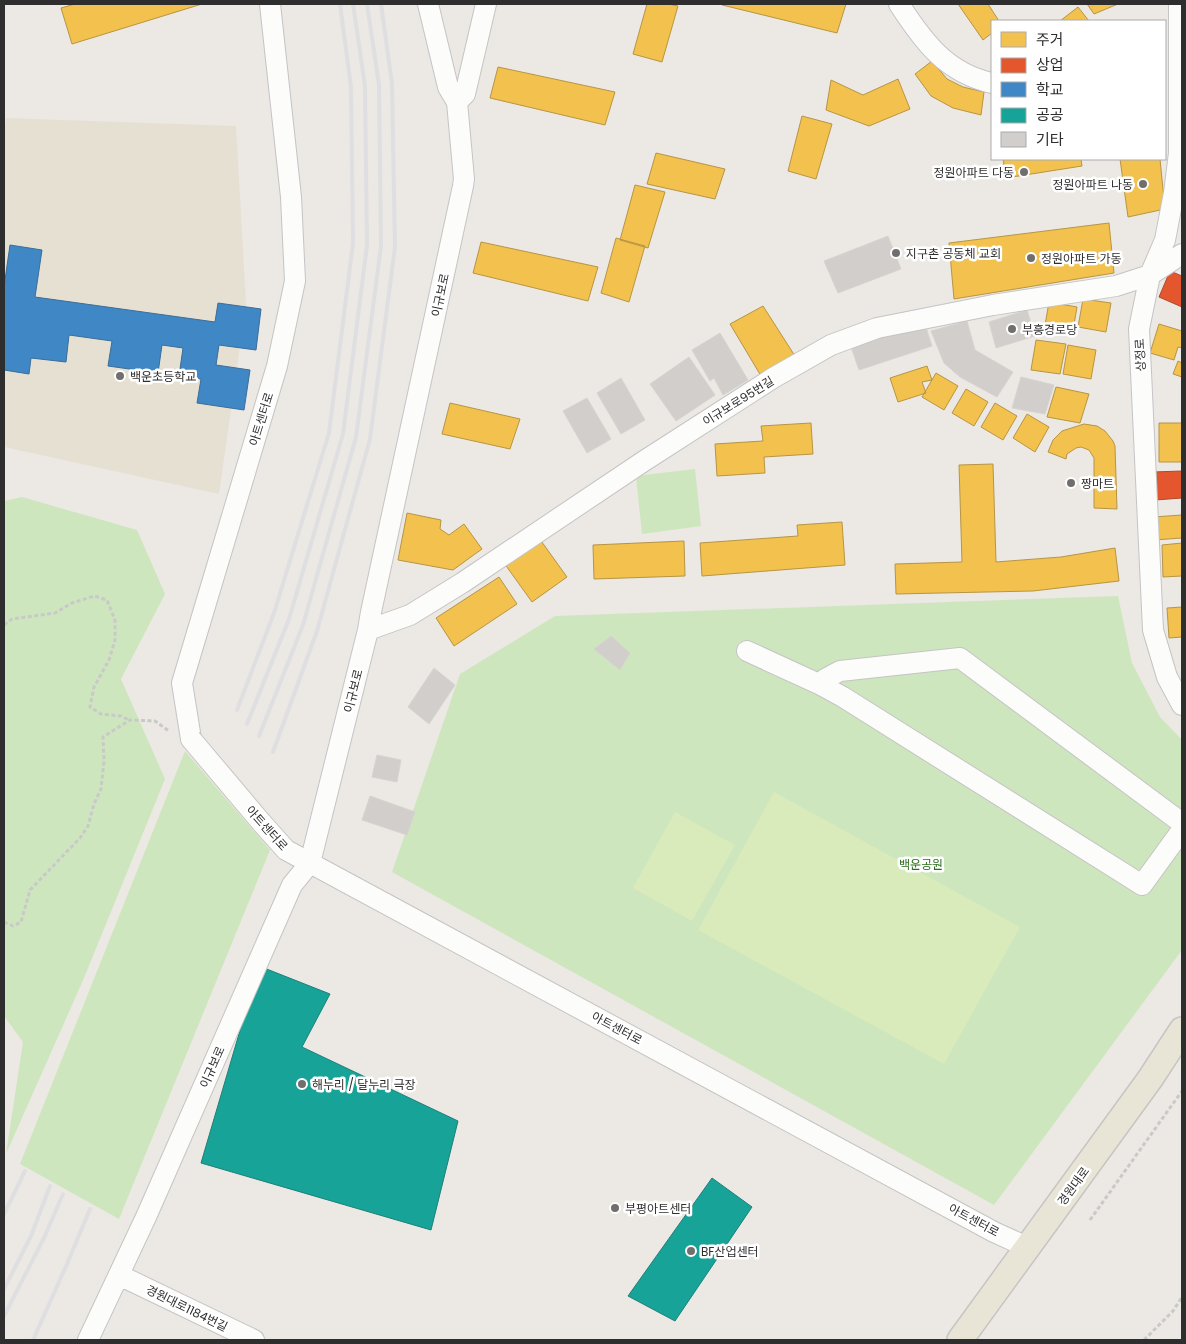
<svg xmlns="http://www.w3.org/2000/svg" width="1186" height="1344" font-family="Poppins,'Noto Sans KR',sans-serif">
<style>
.education{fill:#e6e0d3}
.green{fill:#cee6be}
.pitch{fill:#d9eabb}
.homes{fill:#f2c14e;stroke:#b79544}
.shops{fill:#e4572e;stroke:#ad4b2e}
.schools{fill:#3f88c5;stroke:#3a6d98}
.public{fill:#17a398;stroke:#1e8078}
.building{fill:#d1cecb;stroke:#d7d4d0}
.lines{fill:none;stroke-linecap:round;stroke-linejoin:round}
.minor-casing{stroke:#c5c4c5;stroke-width:22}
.major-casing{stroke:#c6c5c4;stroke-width:28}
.path{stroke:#c9c9c8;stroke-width:3;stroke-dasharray:4 2.5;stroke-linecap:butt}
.minor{stroke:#fcfcfb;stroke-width:20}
.major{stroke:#e8e4d6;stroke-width:25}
.rail{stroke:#dfdfe1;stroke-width:4}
.minor-bridge-casing{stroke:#c5c4c5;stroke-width:22;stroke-linecap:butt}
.minor-bridge{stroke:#fcfcfb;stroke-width:20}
.poi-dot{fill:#706f6e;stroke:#fff;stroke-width:2}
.labels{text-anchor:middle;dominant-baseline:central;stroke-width:5;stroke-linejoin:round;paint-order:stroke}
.poi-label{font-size:12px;fill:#2e2e2e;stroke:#fff;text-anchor:start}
.street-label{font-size:12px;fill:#2e2e2e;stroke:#fff}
.park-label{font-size:12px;fill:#2c6e1b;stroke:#fff}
</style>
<rect width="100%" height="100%" fill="#ece8e4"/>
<path class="education" d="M6,118L236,126L246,304L219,494L4,447V137Z"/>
<path class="green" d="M695,469L701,526L642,534L636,476Z
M22,497L137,530L165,594L121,679L165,779L84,978L6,1154L23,1042L4,1016V501Z
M1118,596L1132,663L1160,717L1182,740V950L994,1205L392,872L460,674L555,616Z
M185,751L270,850L119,1219L20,1164Z"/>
<path class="pitch" d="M774,792L1020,927L944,1064L698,930Z
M675,812L735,845L692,921L633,888Z"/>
<path class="homes" d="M75,4H202L72,44L61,8Z
M647,4H668L678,6L662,62L633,54Z
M722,4H846L837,33L722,5Z
M958,4H988L999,21H992V33L983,40Z
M1087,4H1118L1094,14Z
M1078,7L1089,21H1060Z
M932,61L947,79L963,87L984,92L981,115L953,108L931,96L915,74Z
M498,67L615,92L605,125L490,98Z
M898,79L910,109L869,126L826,110L831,80L863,95Z
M802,116L832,124L816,179L788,171Z
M656,153L725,169L715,199L647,184Z
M1003,159H1081L1082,166L1006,178Z
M1120,159H1160L1165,209L1128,217Z
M635,185L665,192L648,248L620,240Z
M1109,223L1114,273L954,299L949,243Z
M616,238L645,246L629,302L601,293Z
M481,242L598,267L588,301L473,273Z
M1083,299L1111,303L1106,332L1078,327Z
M1049,302L1077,307L1072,336L1044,331Z
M763,306L795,356L761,376L730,324Z
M1159,324L1182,331V348L1178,347L1174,360L1150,353Z
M1036,340L1066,344L1060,374L1031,370Z
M1068,345L1096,350L1091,379L1063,374Z
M1178,361L1182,363V377L1173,374Z
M927,366L932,380L922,382L926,393L898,402L890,378Z
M936,373L958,386L944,410L922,397Z
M1056,387L1089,394L1080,423L1047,417Z
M966,389L988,402L974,426L952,413Z
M450,403L520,419L510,449L442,434Z
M995,403L1017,416L1003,440L981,427Z
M1027,414L1049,427L1035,452L1013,438Z
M811,423L813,454L764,457L765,473L717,476L715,444L763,441L761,426Z
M1159,423H1182V462H1159Z
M1084,424L1097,426L1105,431L1113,441L1115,446L1117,509L1094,508V458L1089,450L1081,447L1076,448L1067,454L1066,459L1048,452L1053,440L1062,431Z
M993,464L996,562L1061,557L1115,548L1119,581L1033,591L896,594L895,564L962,562L959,465Z
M407,513L441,520L440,529L449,535L464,524L482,549L453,570L398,560Z
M1182,515V538L1154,540L1153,517Z
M842,522L845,565L702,576L700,543L798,536L797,525Z
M539,538L567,577L532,602L504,563Z
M684,541L685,576L594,579L593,545Z
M1182,543V576L1163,577L1162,545Z
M499,577L517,604L454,646L436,618Z
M1182,607V637L1169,638L1167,608Z"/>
<path class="shops" d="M1170,271L1182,276V307L1159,297Z
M1182,471V498L1155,500L1153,472Z"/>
<path class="schools" d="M10,245L42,250L35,297L215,322L218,303L261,309L256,350L219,345L216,365L250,370L244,410L197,403L201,379L179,376L183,348L162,345L158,373L108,366L112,341L69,335L66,362L31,358L29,374L4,370V287Z"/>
<path class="public" d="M259,966L330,994L302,1047L458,1121L431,1230L201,1163Z
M712,1178L752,1207L675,1321L628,1296Z"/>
<path class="building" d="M888,236L901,269L838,293L824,261Z
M1027,310L1035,336L996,348L989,322Z
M924,321L932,346L859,370L849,341Z
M967,321L975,350L1013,372L997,397L960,377L944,363L931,331Z
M720,333L748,380L723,395L714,378L710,381L692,350Z
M689,357L715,395L676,421L650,384Z
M1021,377L1054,385L1045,414L1012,408Z
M621,378L645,420L621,434L597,393Z
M587,398L611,439L587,453L563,411Z
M611,636L630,653L620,670L594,649Z
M434,668L455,685L429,724L408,707Z
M377,755L401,760L397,782L372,777Z
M370,796L415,812L407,835L362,820Z"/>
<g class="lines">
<g class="minor-casing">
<path id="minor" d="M899,4C923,41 946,73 992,83
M1179,4V153L1174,193L1165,240L1150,275L1139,329L1153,630L1167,677L1182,705
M457,102L465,94L486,4
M368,630L410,615L462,583L644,461L773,378L831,345L877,328L993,305L1116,286L1150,275L1182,254
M747,651L821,685L843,697L1142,885L1182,830
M821,685L825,679L840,671L960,658L1182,823
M191,739L182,683L277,366L295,281L291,197L270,4
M261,822L286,850L994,1232L1027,1247
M119,1275L254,1340
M88,1340L146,1217L292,885L310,863L368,630L371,612L463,186L464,179L457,102L448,87L428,4"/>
</g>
<g class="major-casing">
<path id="major" d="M960,1340L1150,1079L1182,1030"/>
</g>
<path class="path" d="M4,625L12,619L55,613L72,603L94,596L107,600L115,620V640L109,660L94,687L90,707L101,714L121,716L129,720
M4,922L13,926L21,922L30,890L80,838L88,826L94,804L101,789L104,761L103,737L130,720L155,721L169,731
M1090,1220L1182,1091
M1144,1340L1173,1311L1182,1297"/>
<use href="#minor" class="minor"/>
<use href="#major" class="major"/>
<path class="rail" d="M237,710L274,613L329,433L353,243L351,87L340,4
M247,724L289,619L343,434L367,245L365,86L353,4
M259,736L303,625L356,437L381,246L379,85L367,4
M273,752L317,631L370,439L395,247L392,84L381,4
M4,1214L25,1171
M4,1289L31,1236L50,1186
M4,1316L44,1238L63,1194
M33,1340L67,1264L90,1209"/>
<g class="minor-bridge-casing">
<path id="minor-bridge" d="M191,739L261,822"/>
</g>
<use href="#minor-bridge" class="minor-bridge"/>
</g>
<g class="poi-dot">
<circle cx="1024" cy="172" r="5"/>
<circle cx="1143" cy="184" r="5"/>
<circle cx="896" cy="253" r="5"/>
<circle cx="1031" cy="258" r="5"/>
<circle cx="1012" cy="329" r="5"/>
<circle cx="120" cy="376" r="5"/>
<circle cx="1071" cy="483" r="5"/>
<circle cx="302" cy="1084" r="5"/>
<circle cx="615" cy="1208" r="5"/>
<circle cx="691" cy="1251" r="5"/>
</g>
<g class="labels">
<g class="poi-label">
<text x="1014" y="172" text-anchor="end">정원아파트 다동</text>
<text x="1133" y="184" text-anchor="end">정원아파트 나동</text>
<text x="906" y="253">지구촌 공동체 교회</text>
<text x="1041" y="258">정원아파트 가동</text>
<text x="1022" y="329">부흥경로당</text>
<text x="130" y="376">백운초등학교</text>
<text x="1081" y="483">짱마트</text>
<text x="312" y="1084">해누리 / 달누리 극장</text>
<text x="625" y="1208">부평아트센터</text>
<text x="701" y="1251">BF산업센터</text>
</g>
<g class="street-label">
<text transform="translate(440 295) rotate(-78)">이규보로</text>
<text transform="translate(1140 355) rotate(-93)">상정로</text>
<text transform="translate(738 401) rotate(-32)">이규보로95번길</text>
<text transform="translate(261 419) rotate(-73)">아트센터로</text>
<text transform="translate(353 691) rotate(-76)">이규보로</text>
<text transform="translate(267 828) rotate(48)">아트센터로</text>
<text transform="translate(617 1028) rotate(28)">아트센터로</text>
<text transform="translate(212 1067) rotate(-66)">이규보로</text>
<text transform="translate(1073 1186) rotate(-54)">경원대로</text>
<text transform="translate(974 1220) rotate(28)">아트센터로</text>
<text transform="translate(187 1308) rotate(26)">경원대로1184번길</text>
</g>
<g class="park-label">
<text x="921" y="864">백운공원</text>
</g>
</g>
<rect width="1186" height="1344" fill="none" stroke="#2e2e2e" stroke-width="10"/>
<rect x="991" y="20" width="175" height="140" fill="#ffffff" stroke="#ababab"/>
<rect x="1001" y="32" width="25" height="15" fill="#f2c14e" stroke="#ababab"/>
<text x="1036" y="45" font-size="15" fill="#2e2e2e">주거</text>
<rect x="1001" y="58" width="25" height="15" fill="#e4572e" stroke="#ababab"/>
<text x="1036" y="70" font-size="15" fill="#2e2e2e">상업</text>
<rect x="1001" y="82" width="25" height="15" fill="#3f88c5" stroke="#ababab"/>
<text x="1036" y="95" font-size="15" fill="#2e2e2e">학교</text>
<rect x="1001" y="108" width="25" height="15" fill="#17a398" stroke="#ababab"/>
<text x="1036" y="120" font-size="15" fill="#2e2e2e">공공</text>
<rect x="1001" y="132" width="25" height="15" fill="#d1cecb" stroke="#ababab"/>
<text x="1036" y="145" font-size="15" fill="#2e2e2e">기타</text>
</svg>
